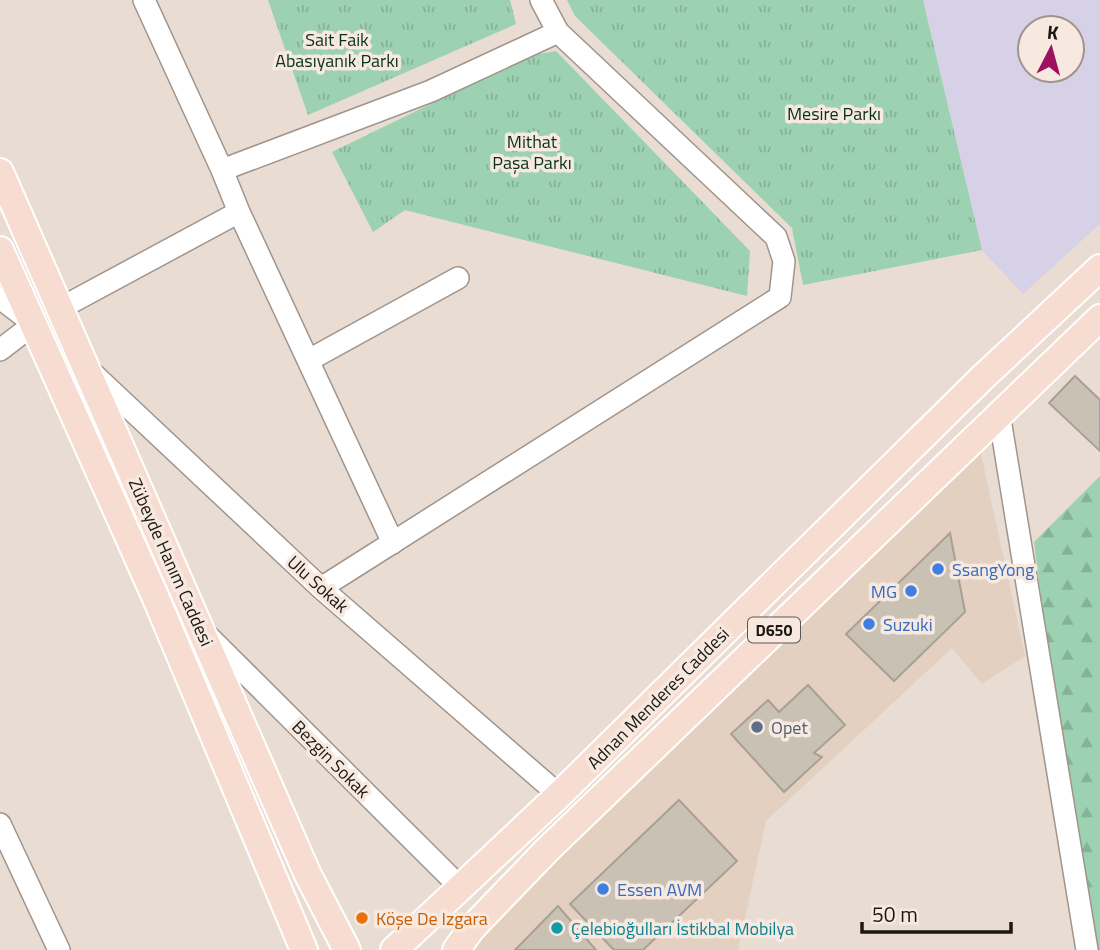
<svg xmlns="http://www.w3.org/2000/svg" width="1100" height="950" font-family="'Titillium Web',sans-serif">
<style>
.built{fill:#e3d0c1}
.education{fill:#d7d1e7;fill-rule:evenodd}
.grass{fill:url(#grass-tufts)}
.forest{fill:url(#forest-firs)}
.building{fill:#cac1b5;stroke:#a9a095;stroke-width:2}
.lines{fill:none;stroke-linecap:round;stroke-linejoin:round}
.minor-casing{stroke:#a0948b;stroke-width:24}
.major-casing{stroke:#fff;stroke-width:30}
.minor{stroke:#fff;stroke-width:21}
.major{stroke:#f7dcd1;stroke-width:26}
.shop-dot{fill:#3f7fe0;stroke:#f7e9e0;stroke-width:2.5}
.service-dot{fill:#5c6f8a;stroke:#f7e9e0;stroke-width:2.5}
.food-dot{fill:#e8710a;stroke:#f7e9e0;stroke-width:2.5}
.culture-dot{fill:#0f9aa8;stroke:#f7e9e0;stroke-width:2.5}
.labels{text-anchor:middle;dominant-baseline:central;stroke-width:7;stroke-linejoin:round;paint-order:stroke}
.shield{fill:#f7e9e0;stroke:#5d5650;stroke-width:2}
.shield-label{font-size:16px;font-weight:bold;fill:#1b1713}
.park-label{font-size:18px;fill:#05321d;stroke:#f7e9e0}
.street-label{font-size:18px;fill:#1b1713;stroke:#f7e9e0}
.shop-label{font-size:18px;fill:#366cbe;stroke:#f7e9e0;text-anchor:start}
.service-label{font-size:18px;fill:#4e5e75;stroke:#f7e9e0;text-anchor:start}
.food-label{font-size:18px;fill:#c56008;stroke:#f7e9e0;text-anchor:start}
.culture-label{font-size:18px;fill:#0d838f;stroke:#f7e9e0;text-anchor:start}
</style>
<defs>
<pattern id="grass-tufts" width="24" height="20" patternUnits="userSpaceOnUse" patternTransform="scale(1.75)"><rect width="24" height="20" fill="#9cd1b1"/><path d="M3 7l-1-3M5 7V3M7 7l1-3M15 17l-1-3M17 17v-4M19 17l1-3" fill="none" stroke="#86b397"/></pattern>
<pattern id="forest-firs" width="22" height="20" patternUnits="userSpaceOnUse" patternTransform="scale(1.75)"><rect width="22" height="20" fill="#9cd1b1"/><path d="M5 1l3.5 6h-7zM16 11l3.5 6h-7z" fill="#86b397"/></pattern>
</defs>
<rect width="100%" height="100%" fill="#e9dcd3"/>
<path class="built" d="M980,449L1025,656L982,684L952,648L766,821L738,950H463L492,905Z"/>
<path class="education" d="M923,0H1100V224L1023,294L982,250ZM1030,28H1072V70H1030Z"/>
<path class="grass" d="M268,0H510L516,24L308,115Z
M567,0H923L982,250L803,285L792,228L575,16Z
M556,51L750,251L747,296L405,210L373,232L332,152L445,97L522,57Z"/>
<path class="forest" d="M1100,476V950H1090L1078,892L1034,542Z"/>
<path class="building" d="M1075,376L1100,400V451L1049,403Z
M950,533L965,612L894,681L846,634Z
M808,685L845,725L814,753L822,757L784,792L731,734L768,700L779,712Z
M679,800L737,861L643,950H614L570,904Z
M558,906L596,950H515Z"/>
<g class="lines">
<g class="minor-casing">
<path id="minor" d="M144,0L222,170L239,212L393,543
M541,0L558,32
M222,170L431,91L558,32L776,237L784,261L780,297L321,588
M0,298L34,324L0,350
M59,309L239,212
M309,360L458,278
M88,369L321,588L559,795
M999,413L1087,950
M205,633L461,888
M0,824L59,950"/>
</g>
<g class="major-casing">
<path id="major" d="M0,172L308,875L347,950
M0,250L155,596L304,950
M394,950L559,795L983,377L1100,268
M456,950L472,928L547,850L1100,318"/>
</g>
<use href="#minor" class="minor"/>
<use href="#major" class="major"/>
</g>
<g class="shop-dot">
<circle cx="938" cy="569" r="7"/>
<circle cx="911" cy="591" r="7"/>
<circle cx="869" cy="624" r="7"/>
<circle cx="603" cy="889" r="7"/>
</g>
<circle class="service-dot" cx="757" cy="727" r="7"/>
<circle class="food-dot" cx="362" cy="918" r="7"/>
<circle class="culture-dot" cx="557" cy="928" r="7"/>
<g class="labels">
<rect class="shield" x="748" y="617.5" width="52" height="25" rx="5"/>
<g class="shield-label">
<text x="774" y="630">D650</text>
</g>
<g class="park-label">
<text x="337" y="39">Sait Faik<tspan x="337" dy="21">Abasıyanık Parkı</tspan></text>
<text x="834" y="113">Mesire Parkı</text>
<text x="532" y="141">Mithat<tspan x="532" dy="21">Paşa Parkı</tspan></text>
</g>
<g class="street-label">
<text transform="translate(171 562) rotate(66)">Zübeyde Hanım Caddesi</text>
<text transform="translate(318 584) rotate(42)">Ulu Sokak</text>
<text transform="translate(658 698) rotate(-45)">Adnan Menderes Caddesi</text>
<text transform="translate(331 759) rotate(45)">Bezgin Sokak</text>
</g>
<g class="shop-label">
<text x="952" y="569">SsangYong</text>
<text x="897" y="591" text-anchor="end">MG</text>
<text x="883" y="624">Suzuki</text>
<text x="617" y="889">Essen AVM</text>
</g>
<g class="service-label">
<text x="771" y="727">Opet</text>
</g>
<g class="food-label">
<text x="376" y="918">Köşe De Izgara</text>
</g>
<g class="culture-label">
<text x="571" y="928">Çelebioğulları İstikbal Mobilya</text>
</g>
</g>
<g transform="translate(1051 49) rotate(6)"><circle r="33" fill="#f7e9e0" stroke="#9f958e" stroke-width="2"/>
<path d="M0-5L12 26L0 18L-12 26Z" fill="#9d115e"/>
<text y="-10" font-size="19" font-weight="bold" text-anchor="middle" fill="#1b1713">K</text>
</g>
<path d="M862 922v10h149v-10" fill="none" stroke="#1b1713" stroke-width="3.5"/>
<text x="872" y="922" font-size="21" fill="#1b1713" stroke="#f7e9e0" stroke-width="5" paint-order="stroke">50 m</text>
</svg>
